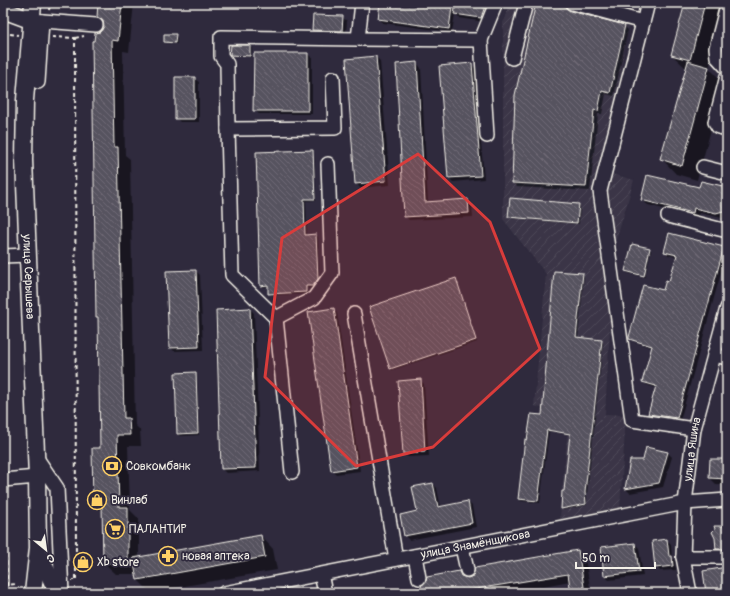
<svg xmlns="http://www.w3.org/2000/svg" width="730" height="596" font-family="Pangolin,sans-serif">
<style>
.industrial{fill:url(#industrial-furrows)}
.shadow{fill:#0007}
.building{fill:url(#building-back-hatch);stroke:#f4f1e8}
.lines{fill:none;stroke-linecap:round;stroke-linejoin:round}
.minor-casing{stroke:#f4f1e8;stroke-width:16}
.major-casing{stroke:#f4f1e8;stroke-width:19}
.path{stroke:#f4f1e8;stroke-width:2;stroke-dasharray:4 3;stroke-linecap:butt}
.minor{stroke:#2f2a3d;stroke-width:13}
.major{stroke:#2f2a3d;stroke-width:16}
.marked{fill:#d93c3b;fill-opacity:0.2;stroke:#d93c3b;stroke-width:3;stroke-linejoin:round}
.labels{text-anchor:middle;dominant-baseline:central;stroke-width:3.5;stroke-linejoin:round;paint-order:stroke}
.street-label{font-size:12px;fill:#f4f1e8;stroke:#2f2a3d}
.poi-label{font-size:12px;fill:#f4f1e8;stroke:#2f2a3d;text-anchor:start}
</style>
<defs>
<pattern id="industrial-furrows" width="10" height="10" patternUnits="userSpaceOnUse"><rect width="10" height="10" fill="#3b3647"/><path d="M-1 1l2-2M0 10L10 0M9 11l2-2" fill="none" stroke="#4e4a59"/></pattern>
<pattern id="building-back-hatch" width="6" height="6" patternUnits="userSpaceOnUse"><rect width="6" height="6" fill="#56525f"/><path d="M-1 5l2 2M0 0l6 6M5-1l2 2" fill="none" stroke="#6f6b76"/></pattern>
</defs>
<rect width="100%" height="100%" fill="#2f2a3d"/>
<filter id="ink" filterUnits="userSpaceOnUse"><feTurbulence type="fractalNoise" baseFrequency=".025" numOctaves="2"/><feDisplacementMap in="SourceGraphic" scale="8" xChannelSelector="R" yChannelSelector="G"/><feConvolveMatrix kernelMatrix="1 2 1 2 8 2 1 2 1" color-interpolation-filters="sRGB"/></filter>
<g filter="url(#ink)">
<path class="industrial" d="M510,3H633L631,8L605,172L634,180L615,244L605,414L626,415L620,508L560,519L562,491L569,416L534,406L546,274L503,219V23Z"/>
<path class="shadow" d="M99,3H134L129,52L123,51L125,155L130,159L135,425L140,430L141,446H128L130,510L139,519V558L261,536L273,549L277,570L150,592L138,580L137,574H116L104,563L103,512L94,503L101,449L99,318L97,317L93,42H95L105,26L104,23L98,17Z
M381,3H414L451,8L455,12L457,3H490L485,22L459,18L455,14L452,32L383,23L379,18Z
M537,3H552L564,5L569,11L624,26L628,30L614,96L606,94L602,114H598L590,191L517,187L513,183Z
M608,3H628L626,8Z
M686,3H727L709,68L724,83L697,180L676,174L661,158L687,69L672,55Z
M342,17L347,21L346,34H317L313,30Z
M175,35L177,37V44L166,43L165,42Z
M250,46L252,48L251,57L233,56L231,54Z
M308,54L312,58V114H259L254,110Z
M376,57L380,61L390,185L360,188L356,183Z
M417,63L421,68L428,202L468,200L472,204L473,217L409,220L405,216Z
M471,64L475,68L484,179L453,182L449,178Z
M194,78L199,82V122H180L176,118Z
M313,151L314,153L316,200L306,201L307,236L316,235L318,237L319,281L314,288H307L308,294L271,295L269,293V287H263L261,285Z
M727,188V217L722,218L700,213L698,218L648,205L642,200Z
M579,205L580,207L579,224L511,218L510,217Z
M670,234L724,248L727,251L680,421L653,417L649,414L656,388L647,385L643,382L653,348L632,341L657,348V346L632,339V341L630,339L670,282L677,257L668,255L665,251Z
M650,249L651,251L645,277L628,273L626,271Z
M196,271L200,275L203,350L174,351L170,347L167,272Z
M582,274L584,276L578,338L601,341L603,343L587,494V505L564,510L562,509L571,435L549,431L540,503L521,501L520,499L528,441L542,417Z
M456,279L457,281L477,342L392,370L391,368Z
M250,309L254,313L260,471L226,473L222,469Z
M333,309L337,313L360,471L336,474L332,470Z
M195,373L197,375L199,435L180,436L178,434Z
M420,380L424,384L429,456L408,457L404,453Z
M647,448L668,453L672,457L663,487L630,493L626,489L631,461H644Z
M711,460H727V485L716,484L710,478Z
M433,484L437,488L441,508L468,502L472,506L476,527L409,540L405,536L401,515L418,512Z
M727,527V559L717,549L716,537Z
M667,540L671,544L672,558L675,561L676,570L660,571L656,567Z
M635,544L639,548L643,576L609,580L605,576Z
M578,551L585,558L591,593H572L570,581L507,593H423L459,572L464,578L468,579Z"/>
<path class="building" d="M98,3H122L118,41L112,40L114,147H118L124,418H129L130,435H117L119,507H128V562L103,563L102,504H93L92,448H100L98,317H96L92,41H94L95,33L100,32L104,26L103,21L97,17Z
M380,3H421L452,7L449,29L378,19Z
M456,3H486L481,18L454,14Z
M536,3H557L564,5L566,8L570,11L625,25L610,93L602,91L598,111L594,110L586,187L512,183L515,95Z
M685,3H705L690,60L671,55Z
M313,15L343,16L342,31L312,30Z
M164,34H176L175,43L164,42Z
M231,45H250V56L230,55Z
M254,53H308V111H253Z
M376,56L386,181L355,184L346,59Z
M688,61L709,67L682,166L660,159Z
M417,62L425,202L468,199L469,213L404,217L396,64Z
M472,63L481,176L448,178L439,66Z
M175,77H195V119H175Z
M313,150L315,199H304L305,235L316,234L318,279L313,286H306V292L268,294V285L260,286L256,152Z
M647,175L699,187L701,181L727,187V210L716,213L694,208L693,213L641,200Z
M510,198L579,204L577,223L508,217Z
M669,233L724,247L677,418L648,414L656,386L642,382L652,346L629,339V337L643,285L663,290L666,280L669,281L677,255L664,252Z
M632,244L650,248L644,276L625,271Z
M196,270L199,347L169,348L166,271Z
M554,271L583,273L576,337L602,340L585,492L586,504L561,509L562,491H564L570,434L547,430L538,501L518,499L525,439L527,440L531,414L542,415Z
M456,278L476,340L390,369L369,307Z
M250,308L256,468L221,469L216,310Z
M334,308L357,467L331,471L308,312Z
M196,372L198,433L177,434L175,373Z
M421,379L425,452L403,454L398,381Z
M646,447L668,452L659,483L625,489L630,460H643Z
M710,459H727V479L709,478Z
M433,483L438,507L468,501L472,523L404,536L400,515L417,511L412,487Z
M714,526H727V549H716L715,538L712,532L715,529Z
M261,535L265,557L137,580L133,558Z
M667,539L669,556H672L673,566L655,568L652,541Z
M635,543L639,572L604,576L601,547Z
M578,550L585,593H571L568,574L452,593H422L421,586L426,581L427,577L459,571L461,576L468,578L473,576L475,568Z
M727,567V593H706L703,571Z"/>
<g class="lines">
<g class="minor-casing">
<g id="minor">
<path d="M572,3L643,22"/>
<path d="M648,3L600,191L632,420L694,429"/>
<path d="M727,5L716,48L717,57L727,68"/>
<path d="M30,20L96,25"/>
<path d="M358,39L362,3"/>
<path d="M481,40L487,136"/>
<path d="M512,58L526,3"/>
<path d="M727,76L715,122L718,127L727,129"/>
<path d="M333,78L335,128L228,129L227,64L221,56V37L358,39L481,40L496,3"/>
<path d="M38,82L42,21"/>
<path d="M228,129L232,275L276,318L292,472"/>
<path d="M703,167L727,173"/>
<path d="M668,216L727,231"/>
<path d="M3,256L28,255"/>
<path d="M354,314L396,559"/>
<path d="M276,318L314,298L332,273L328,164"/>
<path d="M714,355L727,358"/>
<path d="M36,457L57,488L62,593"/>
<path d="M3,480L37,477"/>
<path d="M462,547L467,570"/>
<path d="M415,556L419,578"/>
<path d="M683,557H727"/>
<path d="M321,574L325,593"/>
<path id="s1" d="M224,593L685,503L727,500"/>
<path id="s2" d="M690,593L683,557L685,503L694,429L727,308"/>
</g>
</g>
<g class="major-casing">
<g id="major">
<path id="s3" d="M33,3L25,100L24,160L37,477L38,548L33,593"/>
<path d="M3,10L30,20"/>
<path d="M38,551L57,593"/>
</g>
</g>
<path class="path" d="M49,10L50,3
M3,29L4,24
M3,33L18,35
M52,37L75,38L76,580H72
M75,38L84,36
M3,454V469
M4,491L7,585L16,584"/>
<use href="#minor" class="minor"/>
<use href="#major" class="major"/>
</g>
</g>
<path class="marked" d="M418,154L490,222L540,349L433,447L356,466L265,377L282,238Z"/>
<defs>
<g id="bank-ring" transform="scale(1)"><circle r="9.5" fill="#2f2a3d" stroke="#ffd166" stroke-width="1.5"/><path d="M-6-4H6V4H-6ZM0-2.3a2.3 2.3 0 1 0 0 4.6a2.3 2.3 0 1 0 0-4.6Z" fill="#ffd166"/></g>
<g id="shop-ring" transform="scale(1)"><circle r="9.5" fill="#2f2a3d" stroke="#ffd166" stroke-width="1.5"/><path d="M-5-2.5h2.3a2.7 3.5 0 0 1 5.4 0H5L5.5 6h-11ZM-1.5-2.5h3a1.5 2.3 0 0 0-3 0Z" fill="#ffd166"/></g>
<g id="supermarket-ring" transform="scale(1)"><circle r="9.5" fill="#2f2a3d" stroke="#ffd166" stroke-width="1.5"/><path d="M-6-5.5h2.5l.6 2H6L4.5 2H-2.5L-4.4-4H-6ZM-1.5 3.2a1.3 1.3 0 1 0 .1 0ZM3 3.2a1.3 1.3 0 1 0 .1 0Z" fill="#ffd166"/></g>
<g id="pharmacy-ring" transform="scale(1)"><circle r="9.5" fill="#2f2a3d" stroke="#ffd166" stroke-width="1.5"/><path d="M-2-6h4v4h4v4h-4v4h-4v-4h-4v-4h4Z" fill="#ffd166"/></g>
</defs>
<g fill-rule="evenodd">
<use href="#bank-ring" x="112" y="466"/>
<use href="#shop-ring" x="97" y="500"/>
<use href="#supermarket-ring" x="115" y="529"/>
<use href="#pharmacy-ring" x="168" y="556"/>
<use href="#shop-ring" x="83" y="562"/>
</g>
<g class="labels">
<g class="street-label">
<text stroke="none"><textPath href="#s3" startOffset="274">улица Серышева</textPath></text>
<text stroke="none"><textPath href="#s2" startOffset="145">улица Яшина</textPath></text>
<text stroke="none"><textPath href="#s1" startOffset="256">улица Знамёнщикова</textPath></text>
</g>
<g class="poi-label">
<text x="126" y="466">Совкомбанк</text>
<text x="111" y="500">Винлаб</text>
<text x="129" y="529">ПАЛАНТИР</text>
<text x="182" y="556">новая аптека</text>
<text x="97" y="562">Xb store</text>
</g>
</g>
<rect width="730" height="596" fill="none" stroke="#2f2a3d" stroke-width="16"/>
<rect x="8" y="8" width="714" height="580" fill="none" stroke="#f4f1e8" stroke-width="1.5" filter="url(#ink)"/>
<g transform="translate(46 550) rotate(151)" stroke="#2f2a3d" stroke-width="3" paint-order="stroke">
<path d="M0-3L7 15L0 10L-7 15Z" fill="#f4f1e8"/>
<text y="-6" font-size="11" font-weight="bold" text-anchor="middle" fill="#f4f1e8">С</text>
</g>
<path d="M576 562v6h79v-6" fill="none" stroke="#f4f1e8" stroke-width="2"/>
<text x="582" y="562" font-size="12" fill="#f4f1e8" stroke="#2f2a3d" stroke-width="3" paint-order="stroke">50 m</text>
</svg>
